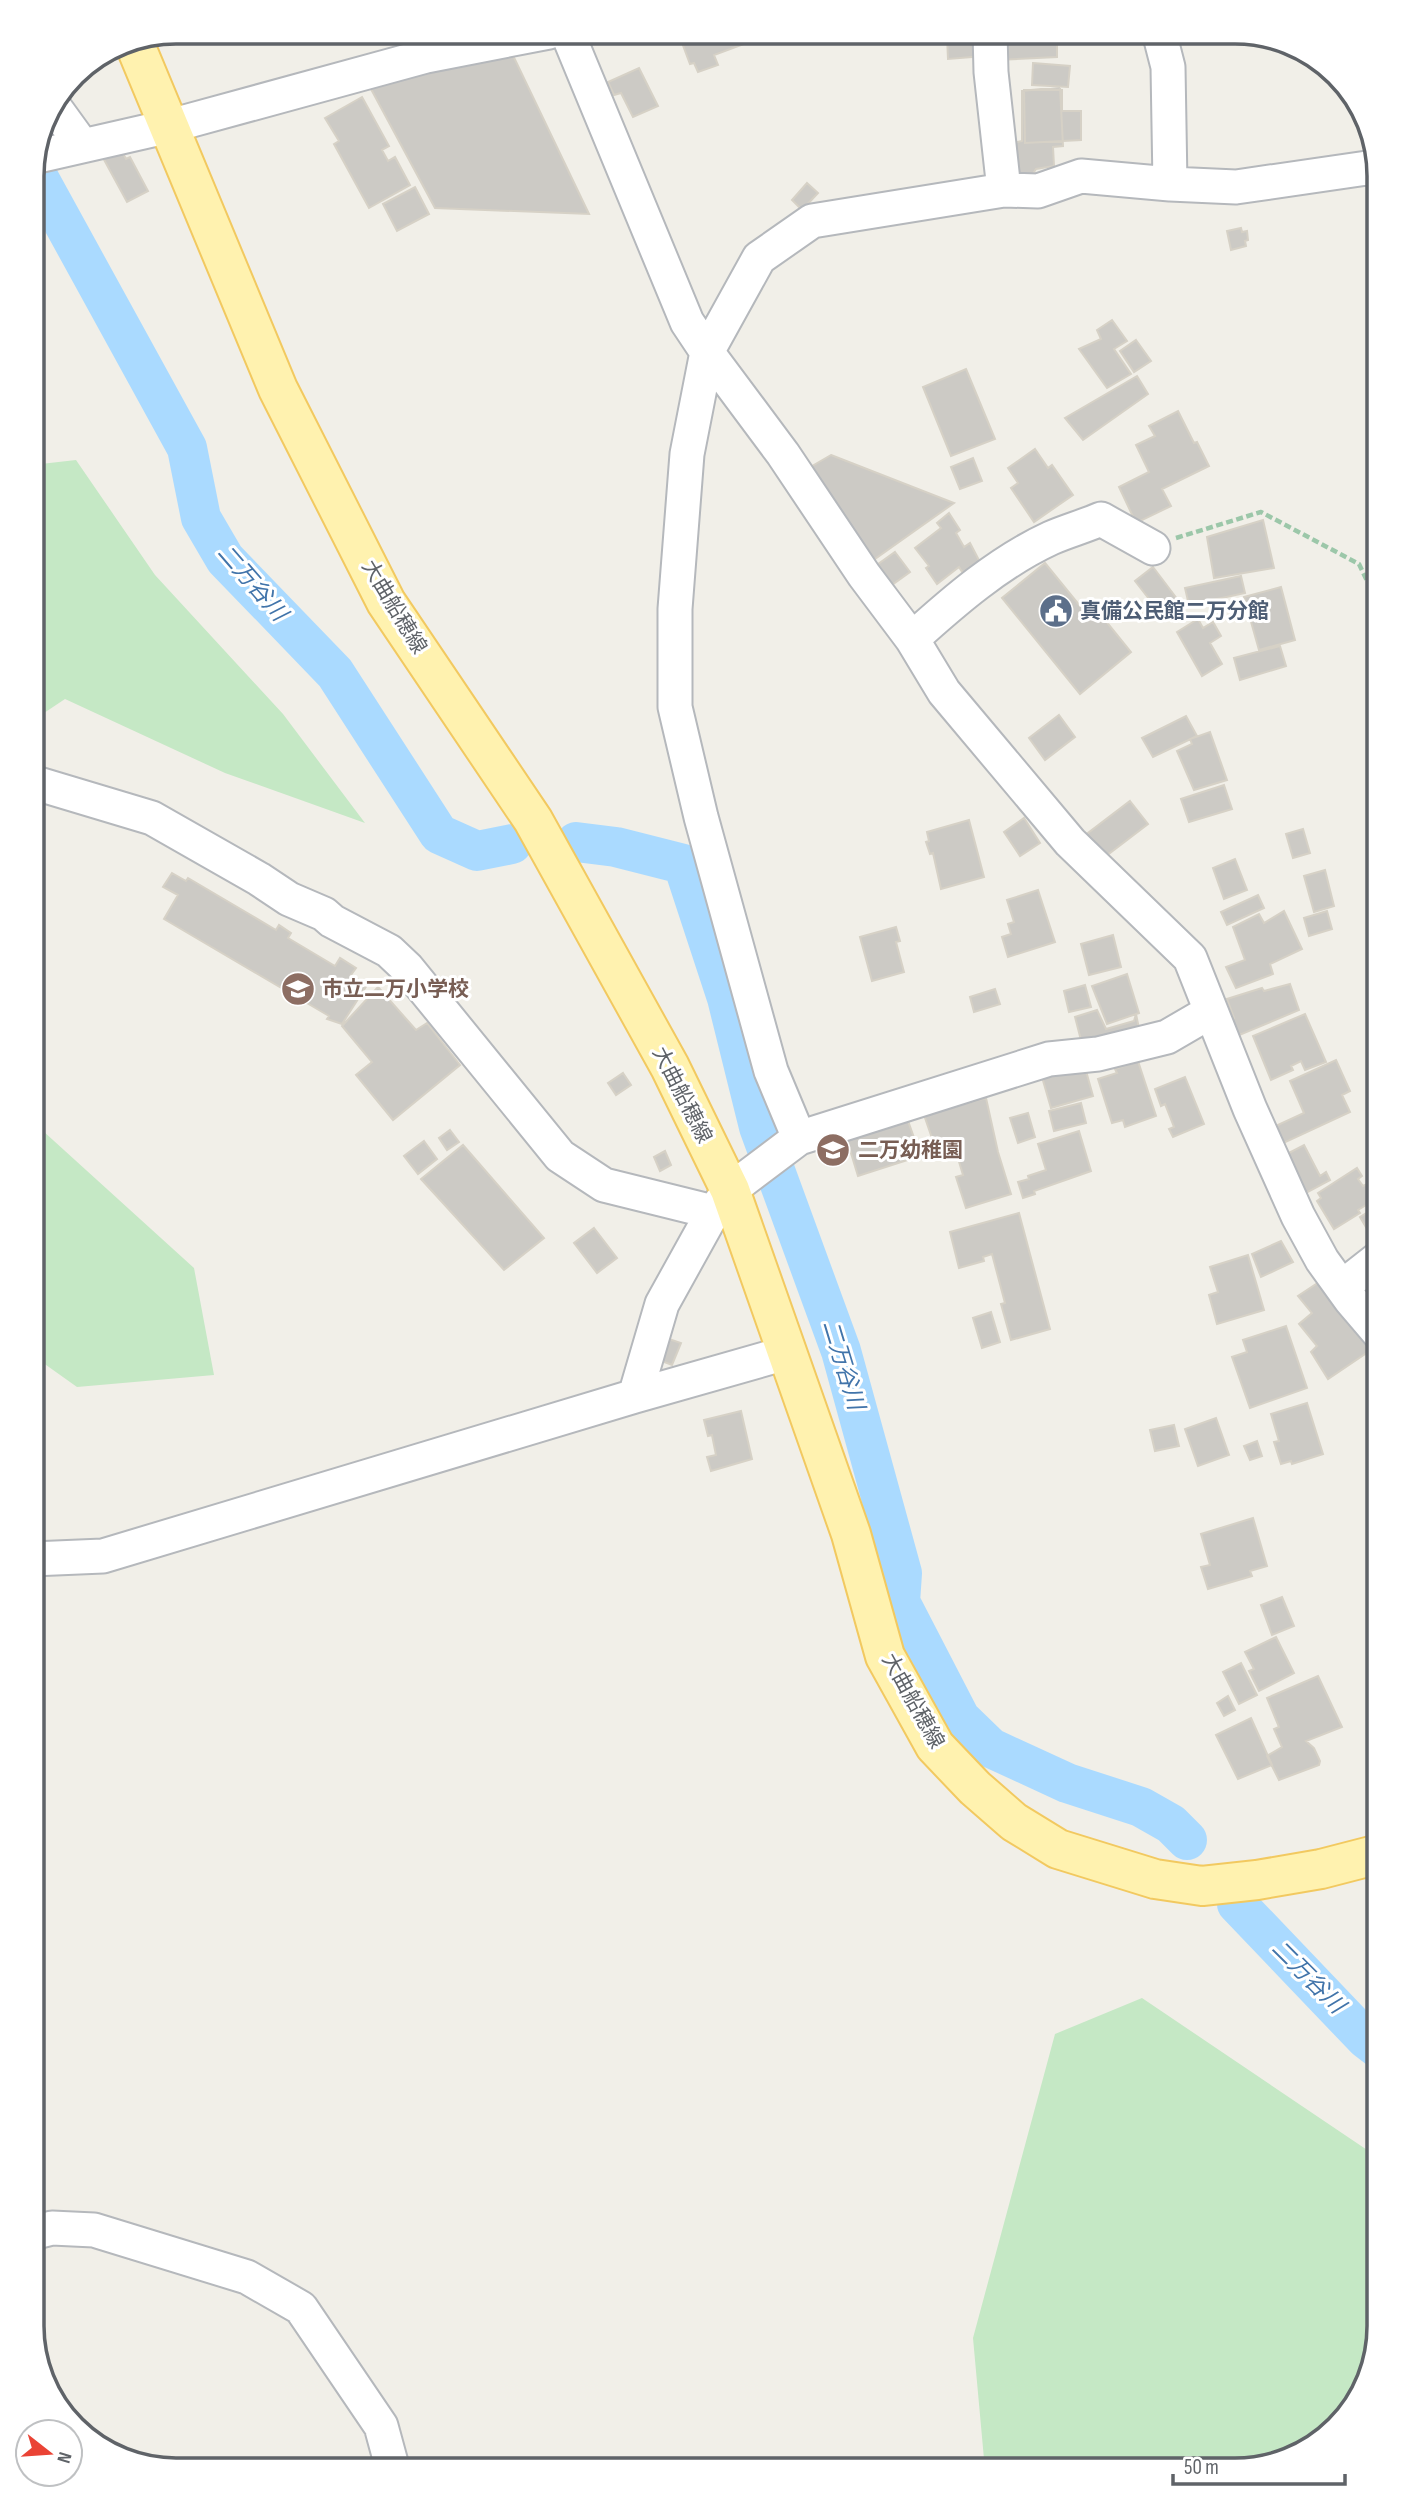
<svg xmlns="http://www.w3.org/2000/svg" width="1411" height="2502" font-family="'Sofia Sans Condensed','Noto Sans JP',sans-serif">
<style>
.green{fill:#c5e8c5}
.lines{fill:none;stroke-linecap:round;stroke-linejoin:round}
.river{stroke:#aadaff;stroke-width:40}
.building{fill:#cccac5;stroke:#d6d1c6;stroke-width:2}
.minor-casing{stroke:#b5b8bc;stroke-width:37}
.major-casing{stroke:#f2c960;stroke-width:42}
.path{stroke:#9cc7a9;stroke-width:4.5;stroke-dasharray:7 3.5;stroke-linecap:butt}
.minor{stroke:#fff;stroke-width:33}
.major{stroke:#fff2af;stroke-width:38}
.labels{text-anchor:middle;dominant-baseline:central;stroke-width:6;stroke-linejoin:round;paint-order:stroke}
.street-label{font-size:21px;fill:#5f6368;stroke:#fff}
.service-label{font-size:21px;font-weight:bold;fill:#4e5e75;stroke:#fff;text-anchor:start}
.education-label{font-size:21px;font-weight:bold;fill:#785e54;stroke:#fff;text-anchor:start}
.water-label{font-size:23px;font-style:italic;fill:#4174aa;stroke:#fff}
.rim{fill:none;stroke:#5f6368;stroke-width:3.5}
</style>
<rect width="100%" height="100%" fill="#f1efe8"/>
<path class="green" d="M76,460L155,575L283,714L365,823L225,773L65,699L32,721V465Z
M32,1121L194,1268L214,1375L77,1387L32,1355Z
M1142,1998L1379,2158V2326L1355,2406L1299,2456L1235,2470H985L973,2338L1055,2034Z"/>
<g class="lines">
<path class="river" d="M32,166L187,448L201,518L225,559L335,673L439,834L477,851L512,844
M576,842L616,847L683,864L727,998L759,1127L841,1351L902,1573L900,1602L960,1718L991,1748L1067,1783L1141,1807L1171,1824L1187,1840
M1237,1904L1366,2039L1379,2049"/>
</g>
<path class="building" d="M625,32H669L629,42Z
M678,32H739L744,44L714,55L718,65L698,72L694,63L690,64Z
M1064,32V41L1057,43V57L998,60L997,33Z
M983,34L984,56L948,59L947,36Z
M508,45L589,214L435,208L371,89Z
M1033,63L1070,66L1068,87L1032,85Z
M639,68L658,106L633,117L621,93L614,95L608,82Z
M1060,87L1063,146L1053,147L1054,166L1036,169L1032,175H1014L1003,145L1022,141V91Z
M1024,90H1062V111H1081V140L1025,143Z
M362,97L389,146L382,150L388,161L395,157L410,185L369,208L334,144L339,141L325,118Z
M118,144L126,159L130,157L148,191L127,202L101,154Z
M807,183L818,193L802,210L792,200Z
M415,187L429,214L397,231L383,204Z
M1241,228L1242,232L1247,231L1248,240L1245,241L1246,246L1231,250L1227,231Z
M1112,320L1127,341L1114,349L1131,374L1107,388L1079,349L1101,339L1097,330Z
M1136,340L1151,361L1134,372L1120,351Z
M966,369L995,439L951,456L923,387Z
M1137,376L1148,394L1083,440L1065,418Z
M1178,411L1194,443L1197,442L1209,466L1162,489L1171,506L1136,523L1119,487L1149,472L1136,445L1155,436L1149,426Z
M1035,449L1048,468L1052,465L1073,495L1034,522L1011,488L1018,483L1008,468Z
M831,455L954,503L872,561L807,469Z
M973,458L982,481L960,489L951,467Z
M949,513L960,530L956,533L964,547L970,543L982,566L966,578L959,567L937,584L926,568L929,566L915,548L941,528L937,523Z
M1263,520L1274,568L1214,578L1207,537Z
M895,552L910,572L889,587L874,567Z
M1045,563L1080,606L1088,599L1131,652L1080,694L1002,598Z
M1153,567L1181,604L1164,618L1135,581Z
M1241,576L1245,593L1189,605L1185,588Z
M1281,587L1295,640L1259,650L1244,597Z
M1198,619L1203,628L1213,622L1221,636L1210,643L1222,664L1202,676L1177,632Z
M1280,646L1286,666L1240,680L1234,658Z
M1059,715L1075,737L1045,760L1029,738Z
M1186,716L1197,736L1153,757L1142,738Z
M1210,732L1227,780L1194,790L1177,751L1192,744L1190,739Z
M1224,785L1232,809L1189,822L1181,799Z
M1130,801L1148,824L1102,859L1084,836Z
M1024,818L1040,843L1020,856L1004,832Z
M969,820L984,877L941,889L933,853L930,854L926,842L929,841L927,832Z
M1303,829L1310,853L1293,858L1286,834Z
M1235,859L1247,890L1224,899L1213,868Z
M1325,870L1334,906L1314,912L1304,876Z
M172,873L186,881L188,878L276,930L279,925L291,933L288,938L335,966L340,958L356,968L351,975L367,985L342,1024L327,1019L329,1016L164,919L178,895L163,887Z
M1038,890L1055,942L1008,957L1002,937L1011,934L1008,924L1014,922L1007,900Z
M1258,895L1264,908L1227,925L1221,912Z
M1284,911L1302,949L1270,964L1273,974L1236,988L1226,967L1245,960L1233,927L1259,914L1264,923Z
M1327,911L1332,929L1309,936L1304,918Z
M1379,926V957H1377L1370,929Z
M896,927L900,941L896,942L904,972L872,981L860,937Z
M1113,935L1121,967L1089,975L1081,944Z
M1127,974L1139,1013L1107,1024L1092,986Z
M1290,984L1299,1010L1237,1036L1230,1020L1234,1018L1227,999L1262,988L1264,991Z
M1085,985L1091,1007L1069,1012L1064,991Z
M378,987L416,1030L427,1023L460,1065L393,1120L356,1075L372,1062L342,1026Z
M995,989L1000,1004L974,1012L970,997Z
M1097,1010L1106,1029L1134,1021L1136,1014L1140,1033L1083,1048L1075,1017Z
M1305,1014L1326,1062L1305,1070L1301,1061L1291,1066L1293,1070L1271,1080L1253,1036Z
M1083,1060L1093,1096L1051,1108L1042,1077Z
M1336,1060L1350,1091L1342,1095L1350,1112L1277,1146L1269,1129L1304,1113L1290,1081Z
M1138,1061L1156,1116L1125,1127L1123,1120L1112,1123L1098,1079L1117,1073L1115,1069Z
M623,1073L631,1085L616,1095L608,1083Z
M1185,1077L1204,1124L1173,1137L1169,1129L1174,1127L1165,1104L1161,1106L1155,1089Z
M986,1098L998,1152L1011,1194L966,1208L956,1177L963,1175L954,1145L858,1176L847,1140L907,1118L917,1146L933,1141L924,1115Z
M1081,1103L1086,1123L1054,1131L1049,1111Z
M1028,1113L1035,1137L1018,1143L1010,1118Z
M450,1130L459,1142L447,1150L439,1138Z
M1079,1131L1091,1171L1034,1191L1035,1194L1023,1198L1018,1182L1029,1179L1028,1176L1046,1170L1038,1144Z
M424,1141L437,1159L418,1174L404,1156Z
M463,1145L544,1238L504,1270L421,1179Z
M1304,1145L1320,1176L1326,1172L1330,1180L1306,1193L1285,1155Z
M665,1151L671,1165L660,1171L654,1157Z
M1357,1168L1362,1176L1358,1179L1363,1186L1367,1184L1376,1199L1358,1210L1360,1213L1334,1229L1317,1201L1321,1198L1318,1193Z
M1379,1205V1244L1377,1246L1360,1217Z
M1019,1213L1050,1329L1011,1340L1001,1304L1005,1303L992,1254L983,1257L984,1261L959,1268L950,1232Z
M594,1228L617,1258L597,1273L574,1243Z
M1281,1241L1293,1262L1261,1277L1252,1254Z
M1248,1255L1264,1310L1217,1324L1209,1295L1218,1292L1210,1267Z
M1379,1271V1312L1360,1285Z
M1319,1282L1371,1350L1328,1379L1311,1352L1317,1346L1299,1324L1312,1313L1298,1296Z
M991,1312L1000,1342L982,1348L973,1318Z
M1286,1326L1307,1388L1250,1408L1232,1357L1247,1352L1243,1340Z
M663,1337L681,1343L672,1365L656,1359Z
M1307,1403L1323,1454L1292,1464L1291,1461L1281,1464L1274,1442L1279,1441L1271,1414Z
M741,1411L752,1459L711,1471L707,1457L716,1455L712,1435L708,1436L704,1420Z
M1216,1418L1229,1455L1198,1466L1185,1429Z
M1174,1425L1179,1446L1155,1451L1150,1430Z
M1257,1441L1262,1456L1250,1460L1244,1446Z
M1253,1518L1267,1566L1250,1571L1252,1576L1208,1589L1201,1567L1210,1565L1201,1534Z
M1282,1597L1294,1626L1272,1635L1261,1605Z
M1276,1637L1294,1673L1259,1691L1249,1671L1254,1669L1245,1652Z
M1241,1663L1257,1695L1239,1704L1223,1672Z
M1318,1676L1342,1727L1306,1741L1314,1748L1320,1761L1319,1765L1279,1780L1267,1756L1282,1747L1274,1729L1279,1727L1267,1698Z
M1228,1696L1235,1710L1224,1716L1217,1703Z
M1251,1718L1272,1765L1238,1779L1216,1735Z"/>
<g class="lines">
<g class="minor-casing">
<path id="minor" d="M567,32L687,322L707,352L783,454L864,575L912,639L944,692L1070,842L1190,958L1250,1109L1298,1216L1322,1260L1350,1299L1379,1333
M990,32L991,72L1004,190
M53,105L82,145
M34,157L170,126L426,56L549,32
M1170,184L1236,187L1367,168L1378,171
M912,639C954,601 999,562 1051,538C1067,531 1085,526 1101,519L1153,548
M32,782L152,818L259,879L289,899L324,914L332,921L389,951L407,968L560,1156L604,1185L713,1212
M799,1138L771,1071L701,817L675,707V609L687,454L707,352L759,258L812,221L1004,190L1038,191L1081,176L1170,184L1168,67L1159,32
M1342,1287L1379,1258
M635,1396L662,1304L713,1212L730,1190L799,1138L1049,1059L1098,1054L1167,1037L1210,1012
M32,1559L103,1556L635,1396L786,1353
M32,2233L52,2228L94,2230L247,2277L301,2308L381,2426L393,2470"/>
</g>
<g class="major-casing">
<path id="major" d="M133,40L278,389L386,602L533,820L670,1067L730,1190L851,1534L885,1656L935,1746L975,1788L1014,1822L1058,1849L1155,1879L1202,1886L1257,1880L1321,1869L1379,1854"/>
</g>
<path class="path" d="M1176,538L1261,512L1359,564L1379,606"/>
<use href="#minor" class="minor"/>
<use href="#major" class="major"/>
</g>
<defs>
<g id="civic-disc" transform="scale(1.75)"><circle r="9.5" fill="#5c6f8a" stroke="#fff"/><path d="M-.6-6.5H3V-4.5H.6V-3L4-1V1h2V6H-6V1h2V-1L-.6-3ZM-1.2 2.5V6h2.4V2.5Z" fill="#fff"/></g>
<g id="school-disc" transform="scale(1.75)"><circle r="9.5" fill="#8d6e63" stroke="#fff"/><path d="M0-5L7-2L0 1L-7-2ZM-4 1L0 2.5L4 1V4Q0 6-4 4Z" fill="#fff"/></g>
</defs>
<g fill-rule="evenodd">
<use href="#civic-disc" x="1056" y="611"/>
<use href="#school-disc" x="298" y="989"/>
<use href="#school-disc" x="833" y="1150"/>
</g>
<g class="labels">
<g class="street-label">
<text transform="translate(394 607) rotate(59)">大曲船穂線</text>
<text transform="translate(682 1095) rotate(63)">大曲船穂線</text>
<text transform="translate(913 1701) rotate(61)">大曲船穂線</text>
</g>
<g class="service-label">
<text x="1080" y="611">真備公民館二万分館</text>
</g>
<g class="education-label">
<text x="322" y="989">市立二万小学校</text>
<text x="858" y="1150">二万幼稚園</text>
</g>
<g class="water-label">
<text transform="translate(252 583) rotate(49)">二万谷川</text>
<text transform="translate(843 1365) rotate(73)">二万谷川</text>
<text transform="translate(1308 1977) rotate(45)">二万谷川</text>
</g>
</g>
<path d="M0 0H1411V2502H0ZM176 44H1235A132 132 0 0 1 1367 176V2326A132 132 0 0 1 1235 2458H176A132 132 0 0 1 44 2326V176A132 132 0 0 1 176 44Z" fill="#fff" fill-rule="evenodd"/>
<path class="rim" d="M176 44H1235A132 132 0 0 1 1367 176V2326A132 132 0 0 1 1235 2458H176A132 132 0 0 1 44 2326V176A132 132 0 0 1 176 44Z"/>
<g transform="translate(49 2453) rotate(107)"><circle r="33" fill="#ffffff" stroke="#bfc1c3" stroke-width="2"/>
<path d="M0-5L12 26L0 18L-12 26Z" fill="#ea4335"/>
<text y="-10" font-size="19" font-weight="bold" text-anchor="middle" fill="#5f6368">N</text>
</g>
<path d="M1173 2474v10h172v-10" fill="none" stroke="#5f6368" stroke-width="3.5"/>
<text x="1184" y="2474" font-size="21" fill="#5f6368" stroke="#ffffff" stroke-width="5" paint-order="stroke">50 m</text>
</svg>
